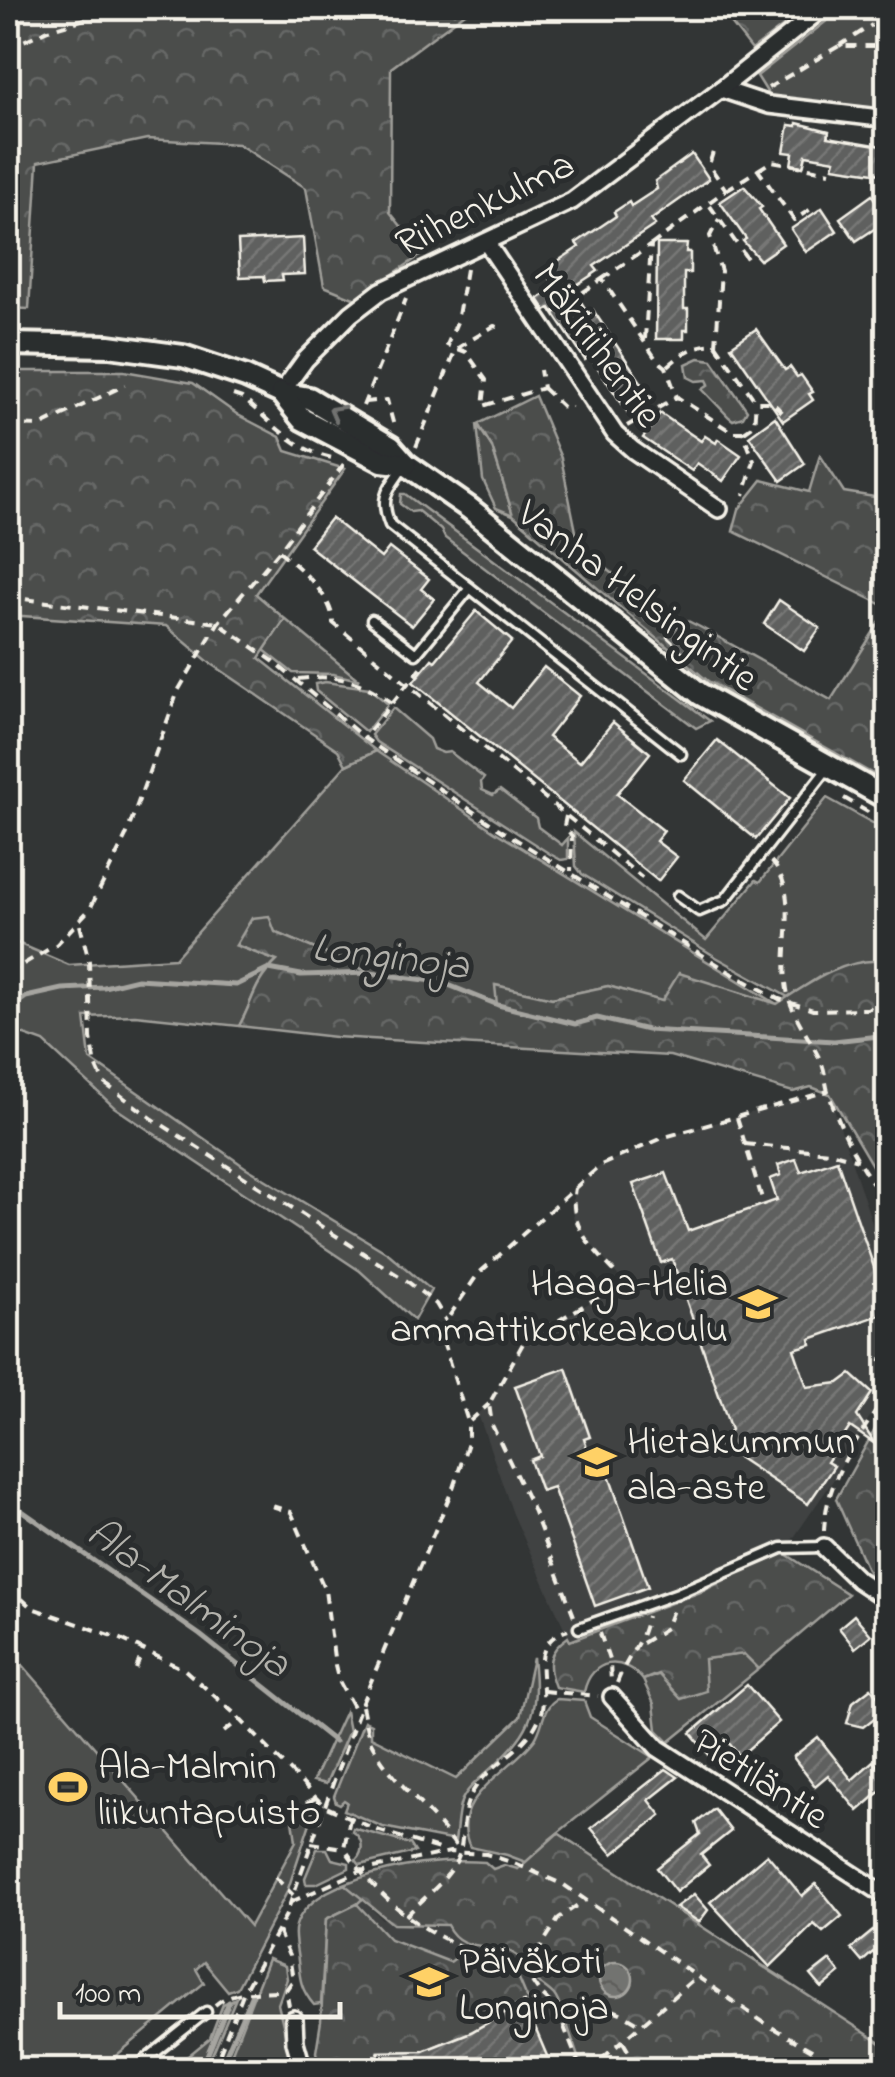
<svg xmlns="http://www.w3.org/2000/svg" width="895" height="2077" viewBox="0 0 895 2077" font-family="'Indie Flower',sans-serif">
<defs>
<pattern id="forest-crowns" width="20" height="18" patternUnits="userSpaceOnUse" patternTransform="scale(2.5)"><rect width="20" height="18" fill="#4b4d4c"/><path d="M2 6a3 3 0 1 1 6 0M12 15a3 3 0 1 1 6 0" fill="none" stroke="#666766"/></pattern>
<pattern id="water-waves" width="16" height="10" patternUnits="userSpaceOnUse" patternTransform="scale(2.5)"><rect width="16" height="10" fill="#727370"/><path d="M0 5q4-4 8 0t8 0" fill="none" stroke="#5e5e5b"/></pattern>
<pattern id="building-hatch" width="6" height="6" patternUnits="userSpaceOnUse" patternTransform="scale(2.5)"><rect width="6" height="6" fill="#5f605f"/><path d="M-1 1l2-2M0 6l6-6M5 7l2-2" fill="none" stroke="#777776"/></pattern>
</defs>
<rect width="100%" height="100%" fill="#323535"/>
<filter id="ink" filterUnits="userSpaceOnUse"><feTurbulence type="fractalNoise" baseFrequency=".01" numOctaves="2"/><feDisplacementMap in="SourceGraphic" scale="20" xChannelSelector="R" yChannelSelector="G"/><feConvolveMatrix kernelMatrix="1 2 1 2 8 2 1 2 1" color-interpolation-filters="sRGB"/></filter>
<g filter="url(#ink)">
<!-- built -->
<g fill="#404242">
<polygon points="828,1091 887,1268 887,1387 832,1482 788,1546 703,1591 570,1641 513,1514 478,1414 489,1404 525,1340 624,1283 576,1226 571,1208 575,1188 601,1165 665,1137"/>
<polygon points="362,1900 382,1919 447,1925 455,1936 465,1943 475,1947 502,1948 521,1959 531,1976 554,1995 582,2069 320,2069 316,2052 321,2021 326,1919"/>
</g>
<!-- green -->
<g fill="#4b4d4c" stroke="#a09f9a" stroke-width="2.5">
<polygon points="843,8 887,8 887,112 772,100 757,76"/>
<polygon points="477,424 492,447 513,515 496,508 483,480"/>
<polygon points="401,494 405,494 710,721 696,728 445,538 441,530 418,511 411,512 400,504"/>
<polygon points="285,619 359,680 333,674 293,673 264,650"/>
<polygon points="325,682 369,688 388,704 366,732 316,691 315,684"/>
<polygon points="393,708 429,739 433,749 443,753 450,752 484,778 481,782 482,790 493,795 500,790 536,818 538,827 562,845 568,838 568,859 561,860 550,854 376,742 371,735"/>
<path d="M376 751 494 831 777 1004 679 974 663 1002 608 986 552 998 496 985 498 1005 441 982 371 973 275 932 237 946 277 961C252 984 254 1000 239 1026L135 1015 85 1017 90 1059 245 1167 389 1254 431 1290 414 1320 360 1271 114 1107 44 1042 8 1029V939L69 965 175 958 346 765Z"/>
<polygon points="827,798 887,831 887,962 884,960 824,974 788,997 716,957 582,874 576,866 574,832 706,940 756,880 760,882"/>
<polygon points="8,1648 250,1926 296,1841 293,1820 314,1811 287,1892 237,1988 228,1991 204,1962 196,1969 204,1983 100,2069 8,2069"/>
<polygon points="744,1654 759,1669 669,1742 657,1730 654,1704 643,1680 704,1659"/>
<path d="M533 1658C540 1717 529 1733 486 1773 477 1781 466 1790 461 1802 457 1814 457 1828 455 1841L383 1827 344 1810 347 1802 344 1800 340 1804 336 1802 334 1796 364 1721 371 1724V1737L456 1779 520 1717Z"/>
<path d="M557 1699 584 1701 590 1717 653 1757 550 1839 671 1908 786 1980 536 1866 507 1855 470 1847C447 1798 512 1771 535 1739 544 1725 542 1707 557 1699Z"/>
<polygon points="345,1711 349,1731 326,1784 313,1781"/>
<path d="M353 1828 410 1844 415 1852 360 1865 356 1860C365 1850 363 1838 352 1831Z"/>
<polygon points="317,1849 327,1849 332,1859 349,1863 349,1868 316,1884 306,1884 305,1878"/>
<path d="M355 1882 371 1891 357 1904 326 1919 321 2004 314 2005C301 1990 300 1980 298 1961 297 1951 294 1940 295 1930 299 1905 333 1885 355 1882Z"/>
<polygon points="268,1959 285,1966 287,1979 278,2004 290,2054 272,2069 225,2070"/>
<polygon points="236,1998 206,2069 172,2069 210,2038 223,2004"/>
</g>
<!-- forest -->
<g fill="url(#forest-crowns)" stroke="#a09f9a" stroke-width="2.5">
<polygon points="8,8 472,8 391,68 390,212 423,254 356,299 324,286 306,188 238,144 147,139 38,162 29,309 8,308"/>
<polygon points="719,8 807,8 752,50"/>
<polygon points="699,358 712,360 747,410 743,417 733,420 729,417 702,389 709,384 707,380 696,381 688,377 686,364"/>
<polygon points="8,371 124,371 193,383 238,415 280,437 286,451 345,469 256,594 285,619 259,658 376,751 346,765 338,750 209,662 166,626 8,615"/>
<polygon points="535,396 561,458 579,546 644,599 700,627 831,700 887,610 887,782 708,681 609,598 513,515 492,447 478,424"/>
<polygon points="820,455 844,492 887,499 887,607 733,531 739,509 762,480 809,492"/>
<path d="M269 916 275 932 371 973 441 982 497 1005 495 985 552 998 608 986 662 1001 679 973 777 1004C807 984 850 954 888 962L887 1191 830 1094 811 1087 793 1092 670 1056 335 1037 239 1026C254 1000 252 985 277 961L236 945 252 918Z"/>
<polygon points="887,1408 887,1561 870,1576 836,1499"/>
<path d="M781 1551 848 1594 759 1669 744 1654 704 1659 706 1691 681 1699 658 1674 643 1680C623 1655 591 1658 584 1692L555 1687C546 1664 548 1651 568 1637L570 1641 703 1591Z"/>
<path d="M558 1833 887 2047V2069H582C576 2053 563 2006 554 1995 547 1987 536 1983 530 1974 525 1967 523 1960 516 1955 493 1939 462 1956 447 1925L393 1924 344 1884C388 1867 437 1859 485 1862L493 1869 504 1865 518 1869Z"/>
<polygon points="357,1904 390,1939 450,1962 461,1954 515,1969 530,2005 526,2007 523,2002 471,2032 423,2051 379,2052 386,2069 320,2069 316,2052 321,2021 326,1919"/>
</g>
<!-- water -->
<circle fill="url(#water-waves)" stroke="#a6a5a0" stroke-width="2.5" cx="616" cy="1979" r="17"/>
<g fill="none" stroke-linecap="round" stroke-linejoin="round">
<!-- stream -->
<g stroke="#a6a5a0" stroke-width="5">
<polyline points="8,1010 26,997 62,989 104,987 137,979 236,985 269,969 301,975 371,973 441,982 498,1005 575,1024 597,1018 647,1030 834,1041 888,1035"/>
<polyline points="8,1501 200,1635 335,1742"/>
<polyline points="201,2070 229,2002"/>
<polyline points="219,2070 252,1994"/>
</g>
</g>
<!-- building -->
<g fill="url(#building-hatch)" stroke="#f4f1e8" stroke-width="2.5">
<polygon points="797,123 829,131 828,137 888,147 888,175 833,167 835,160 806,155 803,167 791,165 793,153 784,152 789,125 797,126"/>
<polygon points="692,154 709,179 651,220 655,225 594,266 598,271 572,288 588,313 593,310 651,397 628,413 590,356 585,360 550,308 546,311 538,299 556,287 547,274 554,268 552,265 579,247 576,243 616,216 614,212 629,202 631,206 657,189 655,181"/>
<polygon points="744,186 762,207 759,209 783,244 760,260 743,241 746,239 720,202"/>
<polygon points="872,195 888,220 856,241 840,218"/>
<polygon points="822,208 837,231 806,252 791,229"/>
<polygon points="303,238 305,274 282,275 283,280 265,281 264,276 240,277 238,241"/>
<polygon points="657,244 687,244 686,252 690,252 690,273 684,273 684,309 688,309 688,330 684,330 684,339 656,339"/>
<polygon points="756,329 785,370 790,367 797,377 801,375 813,392 809,394 813,400 783,421 731,346"/>
<polygon points="660,413 701,441 705,436 716,443 718,439 741,455 723,481 697,463 692,471 643,438"/>
<polygon points="775,417 805,464 781,481 749,436"/>
<polygon points="331,518 381,558 389,548 429,579 421,589 434,599 412,626 309,546"/>
<polygon points="779,600 820,628 804,651 764,624"/>
<polygon points="476,611 512,641 479,682 511,708 544,667 580,696 548,737 580,762 613,722 650,753 617,794 664,831 656,841 677,857 658,881 413,682 432,659 435,661"/>
<polygon points="678,624 696,640 684,653 667,637"/>
<polygon points="717,740 790,798 756,839 684,780"/>
<polygon points="796,1159 801,1172 837,1160 888,1308 888,1312 810,1339 811,1344 794,1349 807,1387 839,1383 851,1374 872,1393 857,1416 875,1444 850,1427 827,1462 834,1466 808,1504 721,1446 731,1430 672,1259 661,1263 633,1184 666,1173 688,1231 777,1200 770,1179 781,1175 778,1165"/>
<polygon points="566,1368 590,1437 584,1439 594,1468 605,1464 648,1587 595,1606 553,1487 541,1491 530,1460 540,1456 515,1386"/>
<polygon points="854,1615 871,1635 855,1648 839,1628"/>
<polygon points="747,1685 779,1722 740,1756 727,1741 710,1756 691,1733"/>
<polygon points="871,1688 887,1708 863,1727 847,1723 853,1702"/>
<polygon points="818,1737 852,1780 873,1761 888,1778 888,1785 858,1811 828,1775 815,1786 793,1757"/>
<polygon points="666,1769 678,1777 649,1800 661,1815 613,1854 591,1828"/>
<polygon points="714,1809 731,1831 701,1855 709,1865 676,1892 657,1868 700,1834 696,1823"/>
<polygon points="767,1854 802,1896 816,1884 842,1916 823,1932 814,1924 770,1967 710,1902"/>
<polygon points="694,1894 708,1910 699,1922 676,1907"/>
<polygon points="879,1926 888,1936 888,1951 878,1958 873,1952 862,1962 851,1949"/>
<polygon points="830,1960 840,1973 822,1988 811,1975"/>
<polygon points="524,2002 553,2070 386,2070 378,2052 423,2051 471,2032"/>
</g>
<g fill="none" stroke-linecap="round" stroke-linejoin="round">
<!-- service casing -->
<g stroke="#f4f1e8" stroke-width="15">
<g id="service">
<path d="M403 468C387 491 379 497 390 525L681 754"/>
<polyline points="372,620 416,654 470,588"/>
<polyline points="678,896 699,911 725,900 828,768"/>
<polyline points="579,1628 678,1593 782,1548 824,1547"/>
<polyline points="133,2070 206,2012"/>
</g>
</g>
<!-- minor casing -->
<g stroke="#f4f1e8" stroke-width="22">
<g id="minor">
<polyline points="721,89 769,105 888,119"/>
<polyline points="486,242 615,434 633,450 719,509"/>
<polyline points="281,393 305,360 351,314 381,291 572,201 721,89 823,8"/>
<polyline points="824,1547 858,1580 888,1600"/>
<polyline points="612,1697 658,1748 888,1897"/>
<polyline points="294,2019 295,2042 303,2070"/>
</g>
</g>
<!-- secondary casing -->
<g stroke="#f4f1e8" stroke-width="28">
<g id="secondary">
<polyline points="8,344 109,346 183,356 246,377 281,393 309,398 391,447 406,464 469,508 700,694 888,799"/>
<polyline points="281,393 302,419 382,461 406,464"/>
</g>
</g>
<!-- path -->
<g stroke="#f4f1e8" stroke-width="4" stroke-dasharray="10 8" stroke-linecap="butt">
<polyline points="839,46 872,25"/>
<polyline points="8,48 48,30 92,17 169,8"/>
<polyline points="768,88 839,46 888,46"/>
<polyline points="758,170 772,161 830,172"/>
<polyline points="726,190 758,170 794,220 811,209"/>
<polyline points="710,206 748,260"/>
<polyline points="651,245 726,190 709,165 713,152"/>
<polyline points="466,269 457,322 447,345 466,352 486,380 483,406 543,388 540,370"/>
<polyline points="602,279 651,245 645,339"/>
<polyline points="553,313 602,279 656,359 666,367 677,397"/>
<polyline points="716,345 756,402 772,402 788,418"/>
<path d="M668 366C683 353 696 343 716 345L721 271 710 236 719 219"/>
<polyline points="543,388 563,407 572,408"/>
<path d="M233 395 242 398C271 421 296 452 333 458"/>
<polyline points="365,402 387,400 395,430"/>
<polyline points="363,406 406,299"/>
<polyline points="8,425 40,426 125,385"/>
<polyline points="627,426 677,397 732,432 743,432 754,461 744,495"/>
<polyline points="744,432 754,425 756,402"/>
<polyline points="416,447 456,349 494,326 501,328"/>
<path d="M279 551C299 567 333 596 333 623L642 878"/>
<polyline points="8,597 218,623 273,661 364,738 496,827 733,974 779,999 813,1010 867,1009 888,1000"/>
<path d="M298 679C337 674 362 680 392 703L364 738"/>
<polyline points="392,703 424,664"/>
<polyline points="844,798 888,824"/>
<polyline points="566,816 564,826 572,836 571,871"/>
<path d="M771 861C804 897 775 957 790 1002 798 1024 813 1043 822 1064 826 1074 825 1084 829 1094 841 1131 861 1172 888 1202"/>
<polyline points="80,925 89,961 91,1038 96,1065 104,1083 153,1119 407,1281 436,1304 446,1321"/>
<polyline points="8,973 56,945 90,909 126,836 178,691 218,623 279,551 346,461"/>
<polyline points="737,1118 764,1205"/>
<polyline points="745,1144 830,1152 858,1160"/>
<polyline points="882,1229 888,1248"/>
<polyline points="873,1233 888,1226"/>
<polyline points="879,1360 888,1361"/>
<polyline points="470,1421 489,1404"/>
<polyline points="272,1506 291,1512 325,1590 335,1665 339,1681 358,1716"/>
<path d="M824 1531C826 1476 859 1438 888 1393"/>
<polyline points="8,1586 32,1608 119,1638 185,1670 234,1713 324,1806 377,1830 445,1851"/>
<path d="M574 1616 534 1512 492 1425 489 1404 525 1340 624 1282C598 1252 567 1231 575 1188"/>
<polyline points="600,1633 610,1663 611,1682"/>
<polyline points="642,1643 666,1628 674,1607"/>
<polyline points="136,1669 143,1650"/>
<path d="M617 1683C628 1654 641 1646 647 1616"/>
<polyline points="544,1691 598,1696"/>
<path d="M362 1706C365 1718 366 1733 372 1744 394 1786 436 1812 460 1853"/>
<polyline points="224,1732 240,1719"/>
<polyline points="290,1811 316,1798"/>
<path d="M350 1818 344 1848C378 1897 413 1927 469 1950 486 1957 505 1961 522 1967L533 1959 559 1918 585 1900"/>
<polyline points="311,1843 344,1848"/>
<polyline points="275,1877 293,1895"/>
<polyline points="291,1902 360,1871 450,1852 486,1854 514,1863 564,1885 766,2024 815,2052 832,2070"/>
<path d="M406 1916C423 1898 455 1875 460 1851 465 1830 461 1810 473 1791 491 1762 527 1750 540 1716 552 1684 523 1645 568 1630"/>
<polyline points="278,1931 289,1956 293,1980 286,1990 289,2006"/>
<polyline points="522,1967 539,1992 557,2009 581,2070"/>
<path d="M215 2005C236 1987 260 1994 286 1990"/>
<path d="M559 2012C591 2000 612 2006 640 2024"/>
<polyline points="623,2042 633,2059 656,2070"/>
<polyline points="213,2070 244,1991 286,1915 361,1705 453,1488 468,1443 468,1422 443,1342 446,1321 478,1274 601,1165 665,1137 828,1091"/>
<polyline points="589,2070 696,1977"/>
</g>
<!-- service -->
<use href="#service" stroke="#2a2d2e" stroke-width="8"/>
<!-- minor -->
<use href="#minor" stroke="#2a2d2e" stroke-width="15"/>
<!-- secondary -->
<use href="#secondary" stroke="#2a2d2e" stroke-width="20"/>
</g>
<!-- one-way arrows -->
<defs><path id="oneway-chevron" d="M-2-3.5L2.5 0L-2 3.5" fill="none" stroke-width="1.6" stroke-linecap="round" stroke-linejoin="round" transform="scale(2.5)"/></defs>
<use stroke="#71726f" href="#oneway-chevron" transform="translate(336 412) rotate(-151)"/>
</g>
<!-- icons -->
<defs>
<g id="university-bare" transform="scale(3)"><path d="M0-5L7-2L0 1L-7-2ZM-4 1L0 2.5L4 1V4Q0 6-4 4Z" fill="#ffd166" stroke="#2a2d2e" stroke-width="2.5" paint-order="stroke"/></g>
<g id="school-bare" transform="scale(3)"><path d="M0-5L7-2L0 1L-7-2ZM-4 1L0 2.5L4 1V4Q0 6-4 4Z" fill="#ffd166" stroke="#2a2d2e" stroke-width="2.5" paint-order="stroke"/></g>
<g id="stadium-bare" transform="scale(3)"><path d="M0-5a6.5 5 0 1 0 0 10a6.5 5 0 1 0 0-10ZM-3.5-1.8h7v3.6h-7Z" fill="#ffd166" stroke="#2a2d2e" stroke-width="2.5" paint-order="stroke"/></g>
</defs>
<g fill-rule="evenodd">
<use href="#university-bare" x="758" y="1304"/>
<use href="#school-bare" x="597" y="1462"/>
<use href="#stadium-bare" x="68" y="1787"/>
<use href="#school-bare" x="429" y="1982"/>
</g>
<g text-anchor="middle" stroke-width="10" stroke-linejoin="round" paint-order="stroke">
<!-- street labels -->
<g font-size="40" fill="#f4f1e8" stroke="#2a2d2e">
<text transform="translate(484 202) rotate(-26)" y="14">Riihenkulma</text>
<text transform="translate(599 344) rotate(54)" y="14">Mäkiriihentie</text>
<text transform="translate(639 594) rotate(37)" y="14">Vanha Helsingintie</text>
<text transform="translate(762 1777) rotate(33)" y="14">Pietiläntie</text>
</g>
<!-- poi labels -->
<g font-size="40" fill="#f4f1e8" stroke="#2a2d2e" text-anchor="start">
<text x="728" y="1295" text-anchor="end">Haaga-Helia<tspan x="728" dy="46">ammattikorkeakoulu</tspan></text>
<text x="627" y="1453">Hietakummun<tspan x="627" dy="46">ala-aste</tspan></text>
<text x="98" y="1778">Ala-Malmin<tspan x="98" dy="46">liikuntapuisto</tspan></text>
<text x="459" y="1973">Päiväkoti<tspan x="459" dy="46">Longinoja</tspan></text>
</g>
<!-- water labels -->
<g font-size="42" font-style="italic" fill="#b3b2ac" stroke="#2a2d2e">
<text transform="translate(391 954) rotate(7)" y="15">Longinoja</text>
<text transform="translate(190 1596) rotate(36)" y="15">Ala-Malminoja</text>
</g>
</g>
<!-- margin -->
<rect width="895" height="2077" fill="none" stroke="#2a2d2e" stroke-width="40"/>
<rect x="20" y="20" width="855" height="2037" fill="none" stroke="#f4f1e8" stroke-width="4" filter="url(#ink)"/>
<!-- scale -->
<path d="M60 2002v15h280v-15" fill="none" stroke="#f4f1e8" stroke-width="5"/>
<text x="75" y="2002" font-size="30" fill="#f4f1e8" stroke="#2a2d2e" stroke-width="8" paint-order="stroke">100 m</text>
</svg>
